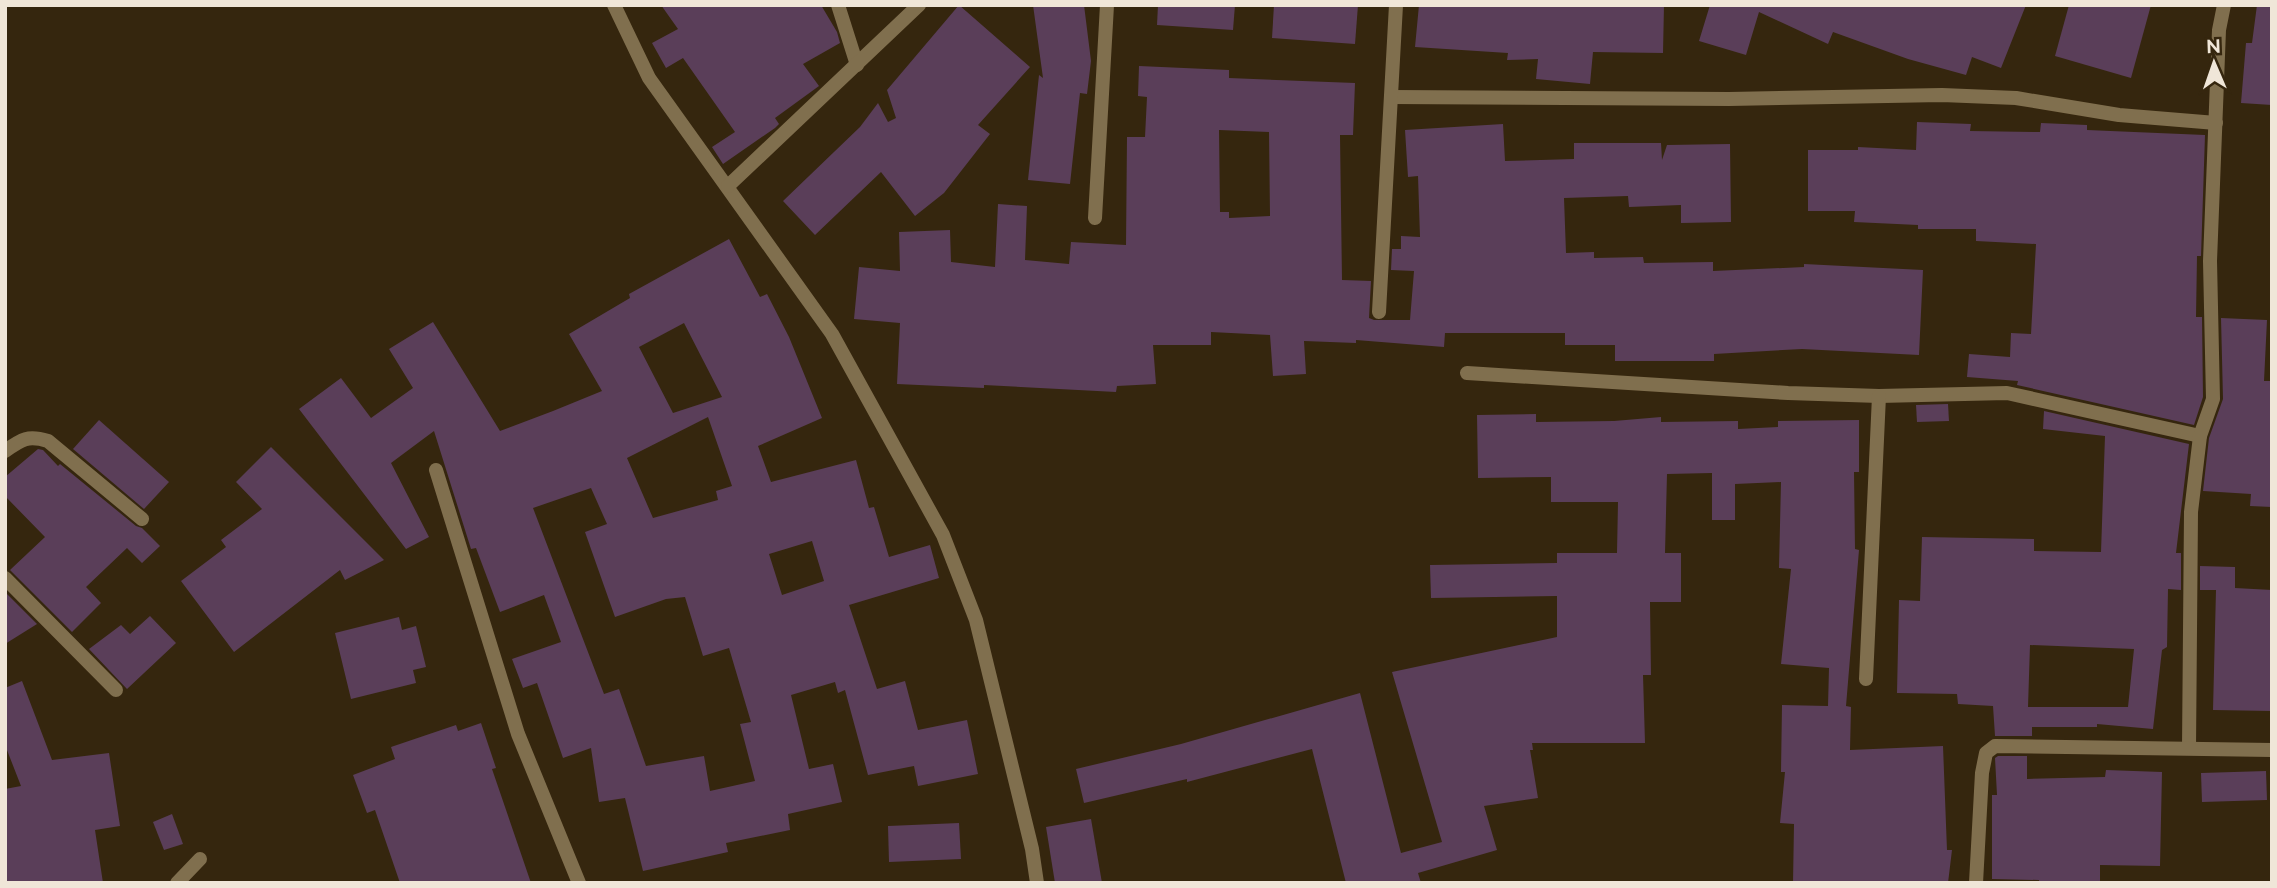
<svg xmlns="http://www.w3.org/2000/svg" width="2277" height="888" viewBox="0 0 2277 888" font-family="Raleway,sans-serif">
<rect width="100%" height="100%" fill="#35260e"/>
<!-- building -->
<g fill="#5a3e59" fill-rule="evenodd">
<polygon points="661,5 821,5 837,32 840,43 803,64 819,86 775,118 779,124 775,128 723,164 712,147 735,132 683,58 666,68 652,43 678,29"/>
<polygon points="959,5 1030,67 978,125 990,134 944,193 915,216 881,172 815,235 783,201 860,127 878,103 888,122 896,118 887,90"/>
<polygon points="1033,5 1084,5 1091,61 1087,94 1080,93 1070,184 1028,180 1039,75 1043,78"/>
<polygon points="1158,5 1235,5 1233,30 1157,25"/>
<polygon points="1274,5 1358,5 1355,44 1272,38"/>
<polygon points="1419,5 1664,5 1663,53 1593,52 1590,84 1536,79 1538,59 1507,60 1508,53 1415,47"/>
<polygon points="1710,5 2026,5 2001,68 1972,57 1966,75 1908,59 1833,32 1828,44 1759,12 1746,55 1699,41"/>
<polygon points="2069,5 2151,5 2131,78 2055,56"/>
<polygon points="2257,5 2272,5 2272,105 2241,103 2246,43 2252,43"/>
<path d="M1139 66 1229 70V78L1355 83 1353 135H1340L1342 280 1371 281 1369 318 1374 320H1410L1414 271 1391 270 1392 249H1401V236L1420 237 1418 176 1408 177 1405 130 1503 124 1505 161 1574 159V143H1661L1662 160 1667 145 1730 144 1731 222 1681 223V205L1629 207 1628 196 1564 198 1566 253 1594 252V258L1643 257 1644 263 1713 262V271L1804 267V264L1923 270 1919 355 1802 349 1714 354V361H1615V345H1565V333H1445L1444 347 1356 340V343L1304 341 1306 374 1273 376 1270 335 1211 332V345H1153L1156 384 1117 386 1116 392 984 385V388L897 384 900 323 854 319 859 267 900 271 899 232 950 230 951 262 995 267 998 204 1027 206 1025 260 1069 264 1071 242 1126 245 1127 137H1145L1147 97 1138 96ZM1219 130 1269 132 1270 216 1229 218V212H1220Z"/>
<polygon points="1917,122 1971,124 1970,131 2040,132 2041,123 2087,125 2087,130 2205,135 2201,256 2197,256 2196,317 2202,317 2203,397 2194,425 2017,385 2018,381 1967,377 1969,354 2010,357 2011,333 2031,334 2036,244 1976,241 1976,229 1918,229 1918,225 1854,222 1855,211 1808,211 1808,150 1858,150 1858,147 1916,150"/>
<path d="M729 239 760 297 767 294 789 337 822 418 758 446 771 482 856 460 869 508 874 507 889 557 930 545 939 578 849 605 877 689 905 681 918 730 967 720 978 774 918 786 914 766 868 775 845 690 838 693 835 682 791 695 809 769 833 764 842 802 788 814 790 830 726 843 728 852 643 871 625 798 599 802 591 748 563 758 537 683 523 688 512 659 561 642 544 595 500 612 476 548 471 549 434 431 391 463 429 537 406 549 299 409 341 378 371 418 413 388 389 349 433 322 500 431 553 411 602 391 569 334 630 298 629 294ZM684 323 722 397 673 413 639 347ZM708 417 732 486 716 491 718 500 653 518 627 458ZM591 488 607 524 585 532 615 617 666 599 685 597 703 656 729 648 751 722 740 724 755 781 710 791 704 756 646 766 619 689 604 694 533 508ZM812 541 824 581 782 595 769 554Z"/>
<polygon points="2221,318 2267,320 2264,381 2270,381 2272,507 2250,506 2251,494 2203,491 2209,438 2223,399"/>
<polygon points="1948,404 1949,421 1917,422 1916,405"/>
<path d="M2044 411 2189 444 2176 553H2181V590L2168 589 2167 647 2162 650 2153 729 2097 724V727H2032V736H1995L1993 706 1958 704 1957 694 1897 693 1899 600 1920 601 1922 537 2034 539V551L2101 552 2105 436 2043 429ZM2030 645 2134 649 2128 707H2028Z"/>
<polygon points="1536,414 1536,422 1614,421 1661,417 1661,422 1738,421 1738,429 1778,427 1778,421 1859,420 1859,472 1854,472 1855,549 1859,550 1846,706 1851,707 1850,750 1943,746 1947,850 1952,850 1948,883 1793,883 1794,824 1780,823 1785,772 1781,772 1782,705 1828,706 1829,668 1781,664 1791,569 1779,568 1781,482 1735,484 1735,520 1712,520 1712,473 1667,474 1665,553 1681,553 1681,602 1650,602 1651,675 1643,675 1645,743 1532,743 1533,750 1530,750 1538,798 1484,806 1497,850 1418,873 1421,883 1346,883 1312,749 1187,782 1187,779 1084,803 1076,769 1181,744 1360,693 1401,853 1442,842 1392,672 1557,637 1557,596 1431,598 1430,565 1557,563 1557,553 1617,553 1618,502 1551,502 1551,477 1478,478 1477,415"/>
<polygon points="99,420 169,482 144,509 73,449"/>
<polygon points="271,447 384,560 345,580 340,570 234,652 181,581 226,547 221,540 262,509 236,482"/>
<polygon points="38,449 43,450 58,466 60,464 136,526 142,528 160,546 142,563 127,548 86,587 101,603 72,632 10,570 45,537 5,496 5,477"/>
<polygon points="2200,566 2235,567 2235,588 2272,590 2272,711 2213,710 2216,590 2200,590"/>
<polygon points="5,592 37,624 5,644"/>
<polygon points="150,616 176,643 127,689 89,649 121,625 130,634"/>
<polygon points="399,617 402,630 416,626 426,667 413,670 416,683 351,699 335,633"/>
<polygon points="22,681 52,760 109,753 120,826 95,830 103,883 5,883 5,789 21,786 5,745 5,688"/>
<polygon points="481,723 496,768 492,769 531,883 400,883 375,810 367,813 353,775 395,759 391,747 456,725 458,731"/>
<polygon points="1998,756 2027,756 2027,779 2105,777 2106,770 2162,772 2160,866 2100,865 2100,883 2039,883 2039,880 1992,879 1992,795 1997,795 1995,758"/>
<polygon points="2266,771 2267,800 2202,802 2201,773"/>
<polygon points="172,814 183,844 164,850 153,822"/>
<polygon points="1091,819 1102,883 1055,883 1046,827"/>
<polygon points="959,823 961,859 889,862 888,826"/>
</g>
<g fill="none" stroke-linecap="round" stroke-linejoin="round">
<!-- street -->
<g stroke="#806f4e" stroke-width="14">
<polyline points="614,5 649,78 832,334 943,535 976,620 1032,849 1037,883"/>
<polyline points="838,5 857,65"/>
<polyline points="1391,97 1729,99 1942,95 2016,98 2119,115 2216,123"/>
<polyline points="728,186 919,5"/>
<polyline points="1095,218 1107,5"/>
<polyline points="1379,312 1396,5"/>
<polyline points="1467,373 1788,393 1879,396 2007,393 2200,436"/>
<path d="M5 451C22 439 28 435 48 441L142 519"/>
<polyline points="436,470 518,734 579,883"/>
<polyline points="5,578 116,690"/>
<polyline points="1866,679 1879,396"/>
<polyline points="2189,748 2191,512 2200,436 2213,399 2210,261 2219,30 2224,5"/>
<polyline points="177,883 200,859"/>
<polyline points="1976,883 1982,773 1986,753 1995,746 2272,750"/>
</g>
</g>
<!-- border -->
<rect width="2277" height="888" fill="none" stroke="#f0e6d8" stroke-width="14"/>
<!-- north arrow -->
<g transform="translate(2214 63) rotate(358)" stroke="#35260e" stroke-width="5" paint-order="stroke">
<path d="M0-5L12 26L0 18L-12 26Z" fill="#f0e6d8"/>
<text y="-10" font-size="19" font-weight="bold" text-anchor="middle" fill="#f0e6d8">N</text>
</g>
</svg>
